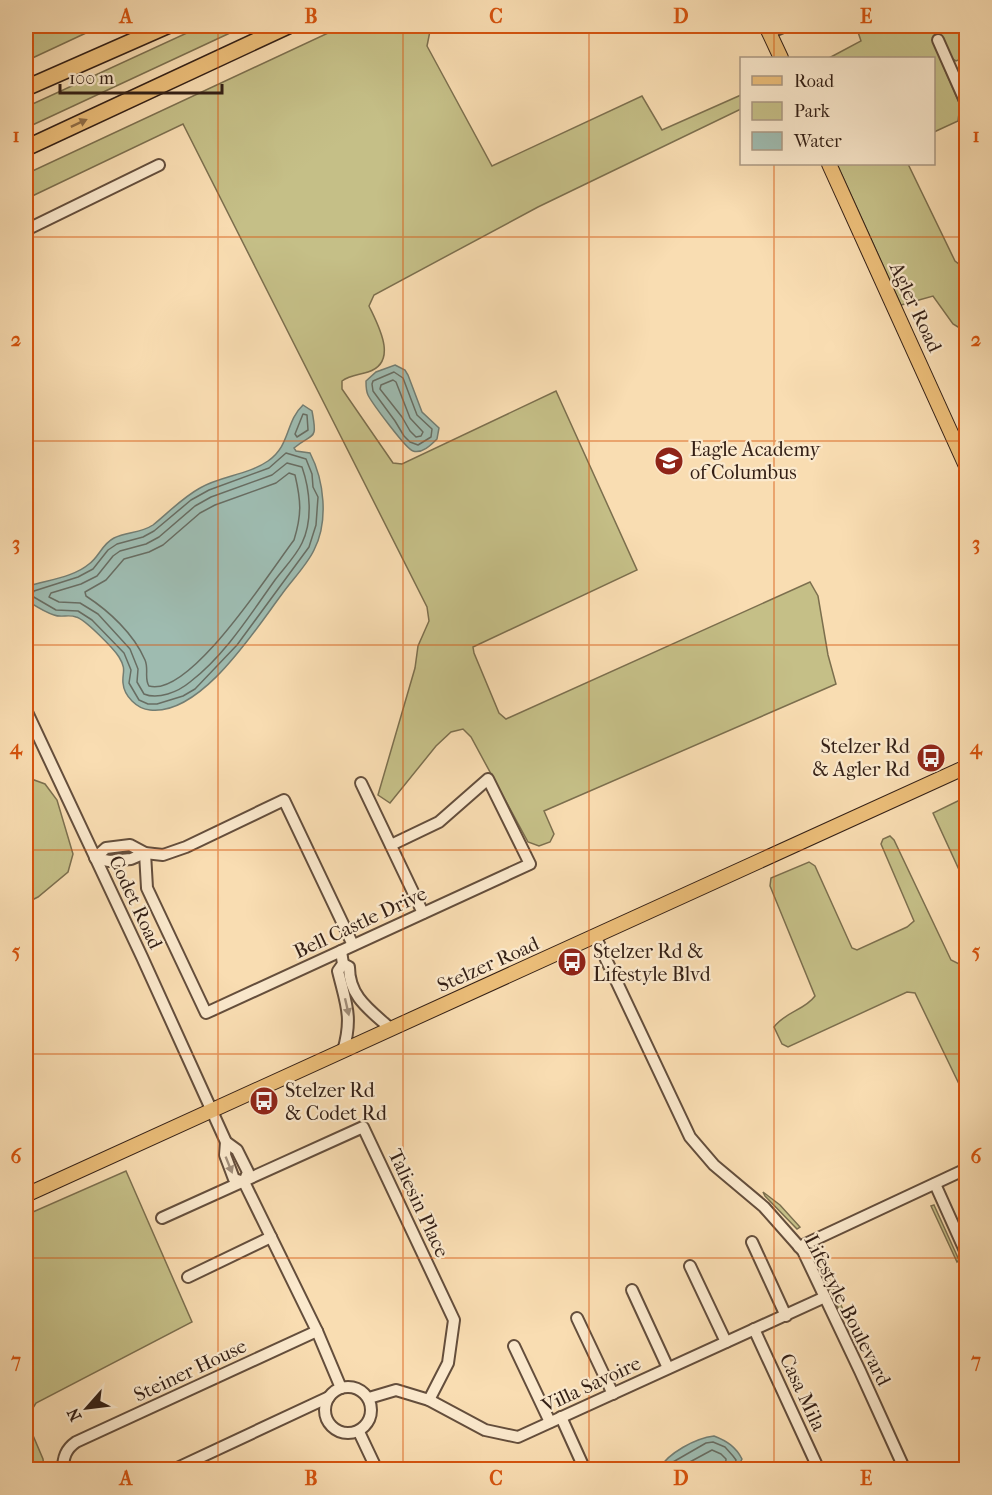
<svg xmlns="http://www.w3.org/2000/svg" width="992" height="1495" viewBox="0 0 992 1495" font-family="'IM FELL French Canon',serif">
<rect width="100%" height="100%" fill="#f9ddb2"/>
<filter id="stains"><feTurbulence type="fractalNoise" baseFrequency=".00333" numOctaves="4"/><feColorMatrix values="0 0 0 0 .2 0 0 0 0 .09 0 0 0 0 .02 0 0 0 .5 -.17"/></filter>
<radialGradient id="worn" r=".72"><stop offset=".6" stop-color="#630" stop-opacity="0"/><stop offset="1" stop-color="#630" stop-opacity=".3"/></radialGradient>
<!-- green -->
<g fill="#c5bf87" stroke="#7c6f4e" stroke-width="1.5">
<polygon points="26,26 101,26 26,61"/>
<polygon points="202,26 245,26 26,128 26,107"/>
<path d="M343 26H433L430 31 427 46 492 166 642 96 662 130 741 95V109L538 207 374 295 369 306C378 325 399 362 368 372 359 375 350 375 342 381V389L393 463 402 464 556 391 637 570 473 647 474 653 499 713 506 719 810 582 818 596 828 655 836 684 544 811 554 834 550 842 539 846 528 842 471 737 463 729 451 732 436 746 390 803 378 795 415 668 418 646 429 621 427 607 183 124 26 199V174Z"/>
<polygon points="856,26 966,26 966,57 956,61 951,58 941,61 960,105 958,121 934,132 934,58 829,58 861,41"/>
<polygon points="837,164 908,164 955,261 959,264 966,260 966,328 963,330 953,324 933,296 901,305"/>
<polygon points="26,777 45,784 57,800 73,854 68,872 38,897 26,903"/>
<polygon points="966,797 966,885 933,813"/>
<path d="M890 836 894 840 951 960 959 964 966 961V1089L960 1086 915 993 907 992 788 1047 782 1044 774 1027C785 1012 805 1010 815 996L770 886 771 878 809 862 815 866 852 948 857 950 907 927 914 921 881 844 883 839Z"/>
<polygon points="126,1171 192,1322 36,1403 26,1419 43,1459 44,1469 26,1469 26,1215"/>
<polygon points="763,1192 780,1205 800,1227 797,1229 765,1196"/>
<polygon points="934,1205 959,1260 957,1262 931,1206"/>
<polygon points="819,1247 822,1249 820,1259 845,1314 841,1314 817,1262 816,1253"/>
</g>
<!-- water -->
<g fill="#9ebbb0" stroke="#737d72" stroke-width="1.5">
<path d="M395 365 405 370 408 375 422 412 439 428 437 439C431 445 422 454 413 451 406 449 372 403 368 395 366 391 366 385 366 381L376 372Z"/>
<path d="M303 405 312 411C318 442 313 432 294 448L296 451 310 453C324 480 329 521 314 550 307 565 292 580 282 594 255 630 201 716 150 710 137 709 124 696 123 683 122 672 127 670 119 657 114 649 85 619 76 617 69 614 61 618 54 615 44 612 34 605 26 600L29 586C48 580 74 577 89 564 99 557 102 544 114 538 127 532 141 533 153 525 169 512 182 498 200 488 220 476 248 475 268 461 291 445 285 422 303 405Z"/>
<path d="M714 1436C727 1441 736 1447 742 1459L737 1469H659C668 1453 696 1438 714 1436Z"/>
</g>
<g fill="none" stroke-linecap="round" stroke-linejoin="round">
<!-- shore -->
<g stroke="#686d62" stroke-width="1.5">
<polygon points="394,372 403,378 417,415 432,429 431,437 418,445 410,442 404,436 395,421 373,391 372,384 373,381"/>
<polygon points="393,380 396,382 410,418 423,432 421,436 416,437 410,431 402,417 380,389 381,385"/>
<polygon points="303,414 307,415 308,430 297,437 295,434"/>
<polygon points="286,453 306,459 312,474 313,487 318,497 316,525 309,547 237,645 195,689 183,696 157,704 148,704 139,700 129,683 131,670 124,653 92,620 78,611 56,610 32,596 34,591 78,577 93,569 108,550 117,544 143,537 154,531 191,500 209,490 269,468"/>
<path d="M287 463 302 467C310 490 313 520 302 543 296 556 284 568 275 580 250 615 225 655 190 682 178 692 158 700 144 694L137 682 138 669 130 649 98 614 80 603 59 602 49 597 51 593 81 584 97 576 113 556 120 551 146 544 159 537 195 506 211 497 272 475Z"/>
<path d="M289 473 295 475C301 501 302 514 294 540 271 570 190 698 149 686 144 679 149 669 145 660 134 634 109 611 86 596L85 592 106 580 124 559 149 552 163 545 200 513 215 505 276 483Z"/>
<polyline points="665,1470 673,1462 706,1443 713,1442 725,1447 733,1456 736,1460 733,1470"/>
<polyline points="675,1470 712,1450 721,1454 726,1459 725,1470"/>
</g>
<!-- minor casing -->
<g stroke="#644e3c" stroke-width="14">
<g id="minor">
<polyline points="769,33 785,26"/>
<polyline points="938,40 966,103"/>
<polyline points="26,230 159,165"/>
<polyline points="26,710 142,957 226,1142 237,1150 248,1172 244,1182 317,1331 341,1388"/>
<polyline points="361,783 423,913"/>
<polyline points="145,853 147,888 206,1013 530,864 488,779 439,822 391,845"/>
<polyline points="145,853 130,845 106,848 95,858 109,861 131,859 145,853 163,855 186,847 284,800 353,945"/>
<polyline points="595,936 690,1137 714,1165 764,1207 803,1251 860,1371 905,1470"/>
<path d="M341 951 343 964 338 971C346 1004 353 1017 343 1051"/>
<path d="M343 964 349 967C349 997 370 1010 391 1029"/>
<polyline points="226,1142 225,1155 234,1179 244,1182"/>
<polyline points="935,1184 966,1253"/>
<polyline points="162,1218 363,1127 454,1320 448,1363 429,1400"/>
<polyline points="752,1242 786,1316"/>
<polyline points="799,1247 966,1169"/>
<polyline points="690,1266 726,1342"/>
<polyline points="188,1277 271,1237"/>
<polyline points="632,1290 668,1368"/>
<polyline points="577,1318 613,1394"/>
<polyline points="754,1329 819,1470"/>
<polyline points="514,1346 550,1422"/>
<circle cx="348" cy="1410" r="23"/>
<polyline points="369,1398 396,1390 429,1400 485,1430 518,1437 825,1297"/>
<polyline points="561,1417 585,1470"/>
<polyline points="359,1432 377,1470"/>
<path d="M63 1470C63 1457 66 1449 76 1442L317 1331"/>
<polyline points="173,1470 329,1397"/>
</g>
</g>
<!-- major casing -->
<g stroke="#331f15" stroke-width="16">
<g id="major">
<polyline points="766,26 781,58"/>
<polyline points="829,164 966,466"/>
<polyline points="26,1195 966,767"/>
</g>
</g>
<!-- highway casing -->
<g stroke="#331f15" stroke-width="18">
<g id="highway">
<polyline points="26,88 167,26"/>
<polyline points="26,148 288,26"/>
</g>
</g>
<!-- minor -->
<use href="#minor" stroke="#fbe9cd" stroke-width="10"/>
<!-- major -->
<use href="#major" stroke="#ecbe79" stroke-width="14"/>
<!-- highway -->
<use href="#highway" stroke="#ecbe79" stroke-width="15"/>
</g>
<!-- one-way arrows -->
<defs><path id="oneway-solid" d="M-6-.8H1V-3.2L6.5 0L1 3.2V.8H-6Z" transform="scale(1.5)"/></defs>
<use fill="#906e47" href="#oneway-solid" transform="translate(79 123) rotate(-25)"/>
<g fill="#a18e7a">
<use href="#oneway-solid" transform="translate(347 1007) rotate(77)"/>
<use href="#oneway-solid" transform="translate(229 1165) rotate(68)"/>
</g>
<!-- grid -->
<path fill="none" stroke="#d6530d" stroke-width="1.5" stroke-opacity="0.55" d="M218 26V1470M403 26V1470M589 26V1470M774 26V58M774 164V1470M26 237H966M26 441H966M26 645H966M26 850H966M26 1054H966M26 1258H966"/>
<!-- icons -->
<defs>
<g id="school-disc" transform="scale(1.5)"><circle r="9.5" fill="#8f2418" stroke="#fbe9cd"/><path d="M0-5L7-2L0 1L-7-2ZM-4 1L0 2.5L4 1V4Q0 6-4 4Z" fill="#fff"/></g>
<g id="bus-disc" transform="scale(1.5)"><circle r="9.5" fill="#8f2418" stroke="#fbe9cd"/><path d="M-5-6H5V4H4V6H2V4H-2V6H-4V4H-5ZM-3.5-4V0h7V-4ZM-3.5 1.2v1.5H-2V1.2ZM2 1.2v1.5H3.5V1.2Z" fill="#fff"/></g>
</defs>
<g fill-rule="evenodd">
<use href="#school-disc" x="669" y="461"/>
<use href="#bus-disc" x="931" y="758"/>
<use href="#bus-disc" x="572" y="962"/>
<use href="#bus-disc" x="264" y="1101"/>
</g>
<g text-anchor="middle" stroke-width="4.5" stroke-linejoin="round" paint-order="stroke">
<!-- street labels -->
<g font-size="20" fill="#331f15" stroke="#fbe9cd">
<text transform="translate(916 307) rotate(65)" y="7">Agler Road</text>
<text transform="translate(136 902) rotate(65)" y="7">Codet Road</text>
<text transform="translate(360 922) rotate(-25)" y="7">Bell Castle Drive</text>
<text transform="translate(488 964) rotate(-24)" y="7">Stelzer Road</text>
<text transform="translate(419 1203) rotate(65)" y="7">Taliesin Place</text>
<text transform="translate(848 1310) rotate(63)" y="7">Lifestyle Boulevard</text>
<text transform="translate(190 1370) rotate(-25)" y="7">Steiner House</text>
<text transform="translate(591 1384) rotate(-25)" y="7">Villa Savoire</text>
<text transform="translate(803 1392) rotate(65)" y="7">Casa Mila</text>
</g>
<!-- poi labels -->
<g font-size="20" fill="#331f15" stroke="#fbe9cd" text-anchor="start">
<text x="690" y="456">Eagle Academy<tspan x="690" dy="23">of Columbus</tspan></text>
<text x="910" y="753" text-anchor="end">Stelzer Rd<tspan x="910" dy="23">&amp; Agler Rd</tspan></text>
<text x="593" y="958">Stelzer Rd &amp;<tspan x="593" dy="23">Lifestyle Blvd</tspan></text>
<text x="285" y="1097">Stelzer Rd<tspan x="285" dy="23">&amp; Codet Rd</tspan></text>
</g>
</g>
<!-- margin -->
<rect width="992" height="1495" fill="none" stroke="#f9ddb2" stroke-width="66"/>
<!-- legend -->
<rect x="740" y="57" width="195" height="108" fill="#fbe9cd" stroke="#ab9883" stroke-width="1.5"/>
<rect x="752" y="76" width="30" height="9" fill="#ecbe79" stroke="#ab9883" stroke-width="1.5"/>
<text x="794" y="87" font-size="18" fill="#331f15">Road</text>
<rect x="752" y="102" width="30" height="18" fill="#c5bf87" stroke="#ab9883" stroke-width="1.5"/>
<text x="794" y="117" font-size="18" fill="#331f15">Park</text>
<rect x="752" y="132" width="30" height="18" fill="#9ebbb0" stroke="#ab9883" stroke-width="1.5"/>
<text x="794" y="147" font-size="18" fill="#331f15">Water</text>
<!-- north arrow -->
<g transform="translate(87 1408) rotate(242)" stroke="#fbe9cd" stroke-width="4.5" paint-order="stroke">
<path d="M0-4.5L10 22L0 15L-10 22Z" fill="#331f15"/>
<text y="-9" font-size="16" font-weight="bold" text-anchor="middle" fill="#331f15">N</text>
</g>
<!-- scale -->
<path d="M60 84v9h162v-9" fill="none" stroke="#331f15" stroke-width="3"/>
<text x="69" y="84" font-size="18" fill="#331f15" stroke="#fbe9cd" stroke-width="4.5" paint-order="stroke">100 m</text>
<rect x="33" y="33" width="926" height="1429" fill="none" stroke="#d6530d" stroke-width="2"/>
<g font-size="20" text-anchor="middle" font-weight="bold" fill="#d6530d">
<text x="126" y="23">A</text>
<text x="311" y="23">B</text>
<text x="496" y="23">C</text>
<text x="681" y="23">D</text>
<text x="866" y="23">E</text>
<text x="16" y="142">1</text>
<text x="976" y="142">1</text>
<text x="16" y="346">2</text>
<text x="976" y="346">2</text>
<text x="16" y="550">3</text>
<text x="976" y="550">3</text>
<text x="16" y="754">4</text>
<text x="976" y="754">4</text>
<text x="16" y="958">5</text>
<text x="976" y="958">5</text>
<text x="16" y="1163">6</text>
<text x="976" y="1163">6</text>
<text x="16" y="1367">7</text>
<text x="976" y="1367">7</text>
<text x="126" y="1485">A</text>
<text x="311" y="1485">B</text>
<text x="496" y="1485">C</text>
<text x="681" y="1485">D</text>
<text x="866" y="1485">E</text>
</g>
<rect width="100%" height="100%" filter="url(#stains)"/>
<rect width="100%" height="100%" fill="url(#worn)"/>
</svg>
